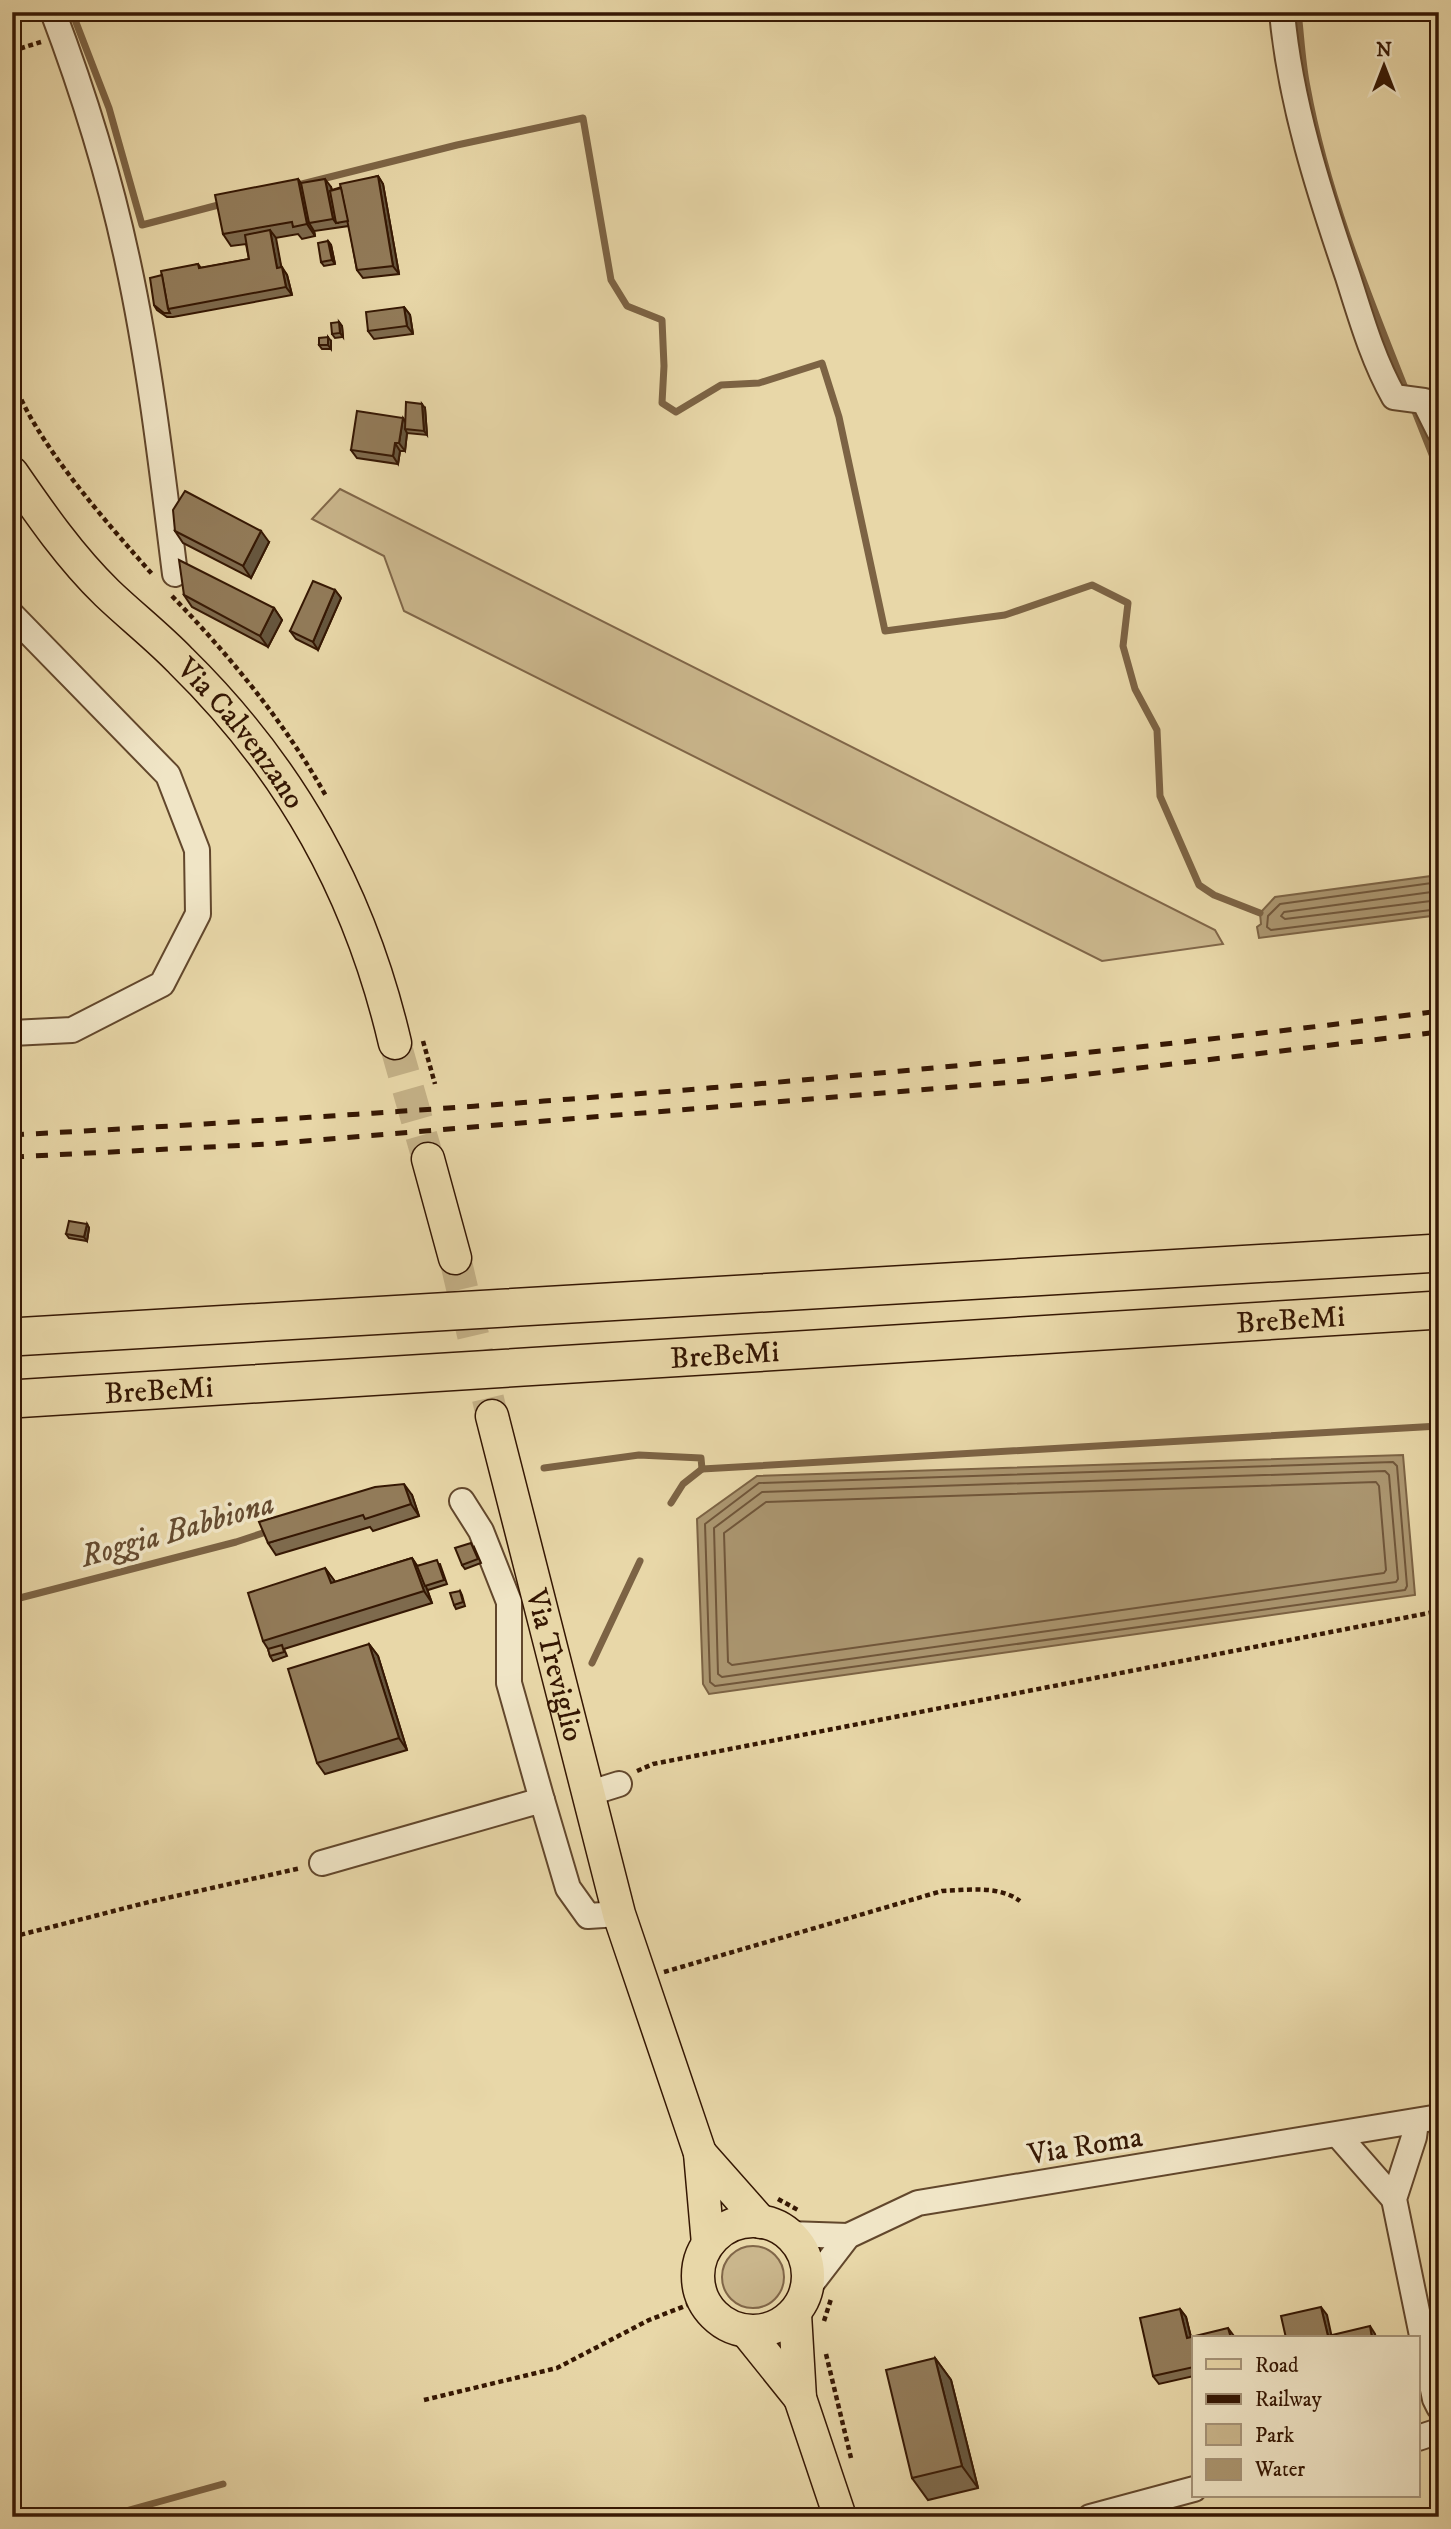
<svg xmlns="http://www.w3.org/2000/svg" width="1451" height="2529" viewBox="0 0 1451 2529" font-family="'IM FELL DW Pica',serif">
<rect width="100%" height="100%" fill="#e8d7a8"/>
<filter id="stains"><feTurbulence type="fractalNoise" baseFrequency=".00286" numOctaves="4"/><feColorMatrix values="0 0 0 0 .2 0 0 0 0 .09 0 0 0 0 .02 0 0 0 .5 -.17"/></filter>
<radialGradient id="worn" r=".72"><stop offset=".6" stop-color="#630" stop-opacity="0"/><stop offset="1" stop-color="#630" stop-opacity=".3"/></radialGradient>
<!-- green -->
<g fill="#cab68c" stroke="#806648" stroke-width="2">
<polygon points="340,489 1215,930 1223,944 1102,961 404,611 384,556 312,519"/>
<polygon points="1432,1437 1439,1437 1439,1600 1434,1601"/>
<circle cx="753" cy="2277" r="31"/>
</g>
<!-- water -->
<g fill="#ab9670" stroke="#7c6344" stroke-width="2">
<polygon points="1439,875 1439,915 1259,938 1257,927 1261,924 1260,913 1275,897"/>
<polygon points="1403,1455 1415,1595 709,1694 703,1684 697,1519 757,1476"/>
</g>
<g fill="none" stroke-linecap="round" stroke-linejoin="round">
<!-- shore -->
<g stroke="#70563a" stroke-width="2">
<polyline points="1439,882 1280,904 1268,916 1267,927 1271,930 1439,909"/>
<polyline points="1439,891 1284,912 1281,916 1285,919 1439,900"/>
<polygon points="1393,1462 1397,1466 1407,1586 1405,1590 715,1686 710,1682 705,1524 759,1483"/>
<polygon points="1385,1471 1389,1475 1398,1579 1396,1582 722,1677 718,1674 714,1528 762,1492"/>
<polygon points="1376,1482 1379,1486 1386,1570 1384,1573 732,1665 728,1662 724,1533 766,1502"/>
</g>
<!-- stream -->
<g stroke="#7c6344" stroke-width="7">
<polyline points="72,12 109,108 142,225 226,203"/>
<path d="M1298 12C1301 37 1302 62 1307 87 1326 192 1368 295 1407 393"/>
<polyline points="302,184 457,145 583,118 611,280 627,306 662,320 664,366 662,403 676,412 721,385 759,383 822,363 839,417 885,631 1005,615 1092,585 1128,603 1123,646 1135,689 1157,730 1160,796 1199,885 1214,895 1260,913"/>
<polyline points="1412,404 1439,472"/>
<polyline points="544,1468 639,1455 701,1458 702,1469"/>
<polyline points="671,1503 683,1484 702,1469 1439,1426"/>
<polyline points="12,1600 236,1542 272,1530"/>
<polyline points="592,1663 640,1561"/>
<polyline points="104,2517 223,2484"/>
</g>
<!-- major-tunnel -->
<g stroke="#c4b187" stroke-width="32" stroke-dasharray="32 16" stroke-linecap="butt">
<polyline points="395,1043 428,1159"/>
<polyline points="455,1258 492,1416"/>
</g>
<!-- minor casing -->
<g stroke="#62472c" stroke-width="28">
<g id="minor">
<path d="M53 12C84 94 110 178 128 263 150 365 162 470 175 574"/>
<path d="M1282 12C1290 102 1319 192 1348 277 1361 318 1373 360 1394 397L1424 401 1439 431"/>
<polyline points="12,615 168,775 197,850 198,914 162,984 72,1030 12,1033"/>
<polyline points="462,1501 481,1531 509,1602 509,1683 542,1800"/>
<polyline points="587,1794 619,1784"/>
<polyline points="322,1863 542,1800 568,1888 588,1916 619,1914"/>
<polyline points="1416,2122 1414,2137 1394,2199 1435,2399 1439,2407"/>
<polyline points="1338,2135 1394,2199"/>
<polyline points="789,2234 848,2236"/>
<polyline points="808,2288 848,2236 918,2203 1439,2117"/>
<polyline points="1418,2438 1439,2431"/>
<polyline points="1090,2517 1194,2489"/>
</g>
</g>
<!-- major casing -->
<g stroke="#351703" stroke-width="35">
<g id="major">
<path id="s1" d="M12 473C41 515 70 557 107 593 131 616 158 637 181 661 291 769 360 893 395 1043"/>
<polyline points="428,1159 455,1258"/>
<path id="s2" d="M492 1416 619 1914 700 2153 708 2244"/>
<polyline points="700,2153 761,2222"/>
<circle cx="753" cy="2276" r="55"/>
<polyline points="795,2314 800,2398 840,2517"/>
<polyline points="747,2332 800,2398"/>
</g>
</g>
<!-- highway casing -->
<g stroke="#351703" stroke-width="40">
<g id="highway">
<polyline points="12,1337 1439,1253"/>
<path id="s3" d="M12 1399 1439 1310"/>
</g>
</g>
<!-- path -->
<g stroke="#351703" stroke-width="4.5" stroke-dasharray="5 3.5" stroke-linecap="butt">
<polyline points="12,51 41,42"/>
<path d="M12 376C31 438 108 524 152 574"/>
<path d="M172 596C230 656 285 723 326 796"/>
<polyline points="423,1041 435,1084"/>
<polyline points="637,1771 653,1764 1439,1611"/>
<polyline points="12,1937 149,1902 301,1868"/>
<path d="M664 1972 942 1891C969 1890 998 1885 1020 1901"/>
<polyline points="778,2199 798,2210"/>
<polyline points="824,2321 831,2299"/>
<polyline points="826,2354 851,2458"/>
<polyline points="424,2400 557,2368 649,2320 703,2299"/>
</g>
<!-- minor -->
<use href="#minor" stroke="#f0e5c6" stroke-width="24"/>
<!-- major -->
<use href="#major" stroke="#e8d7a8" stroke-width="32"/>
<!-- highway -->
<use href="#highway" stroke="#e8d7a8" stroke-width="37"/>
<!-- rail -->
<g stroke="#351703" stroke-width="5" stroke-dasharray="12 12" stroke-linecap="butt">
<path d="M12 1135C489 1109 966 1073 1439 1011"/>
<polyline points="12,1157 269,1144 1039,1080 1439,1032"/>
</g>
</g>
<!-- wall -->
<g fill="#7e6a4d" stroke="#351703" stroke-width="2">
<polygon points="378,176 383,184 399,274 363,278 357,270 349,226 314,231 315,236 302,239 298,234 275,238 281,267 287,275 292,295 173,317 167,317 157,310 154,305 162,275 198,264 201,268 249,259 246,244 231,246 223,234 298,179 301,183 331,187 332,190"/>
<polygon points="328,241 331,245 335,264 324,266 321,262"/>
<polygon points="404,307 410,315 413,334 374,339 368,331"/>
<polygon points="339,322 342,326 343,337 335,338 332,334"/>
<polygon points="331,341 331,349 322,349 319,345"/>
<polygon points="425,408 427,435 407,433 405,451 400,451 398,464 357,458 351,450 403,418 405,421"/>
<polygon points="175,531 269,542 251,578 183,543"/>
<polygon points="335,590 341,598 318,650 296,639 290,631"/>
<polygon points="184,595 274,608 282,620 268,647 192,607"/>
<polygon points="87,1224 89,1228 87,1241 69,1238 66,1234"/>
<polygon points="412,1495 419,1516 373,1531 370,1527 276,1555 268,1543"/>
<polygon points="474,1547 481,1563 465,1569 462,1565"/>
<polygon points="412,1558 417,1566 440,1564 447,1584 428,1590 427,1589 432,1603 284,1649 287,1656 273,1661 270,1656 268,1649 263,1641 325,1568 335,1582"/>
<polygon points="460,1591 462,1595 465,1606 456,1609 454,1605"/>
<polygon points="369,1644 378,1656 407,1750 325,1774 317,1763"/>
<polygon points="1180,2309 1186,2317 1191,2337 1234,2336 1194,2338 1194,2376 1159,2384 1153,2376"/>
<polygon points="935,2358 951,2380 978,2488 928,2500 912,2478"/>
</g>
<!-- shaded-wall -->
<g fill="#66563e" stroke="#351703" stroke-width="2">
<polygon points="378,176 383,184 399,274 393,266"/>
<polygon points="298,179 306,191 309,223 314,231 315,236 307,224"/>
<polygon points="325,179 331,187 338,223 336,223 333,219"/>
<polygon points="270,230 276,238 283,276 277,268"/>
<polygon points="328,241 331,245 335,264 332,260"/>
<polygon points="282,267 287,275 292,295 286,287"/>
<polygon points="404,307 410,315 413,334 407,326"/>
<polygon points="339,322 342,326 343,337 340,333"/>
<polygon points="328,337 331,341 331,349 328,345"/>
<polygon points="422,404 425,408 427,435 424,431"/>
<polygon points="403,418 408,426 405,429 407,433 405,451 399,443"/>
<polygon points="395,443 400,451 398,464 393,456"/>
<polygon points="261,531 269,542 251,578 243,566"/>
<polygon points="335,590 341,598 318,650 313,642"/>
<polygon points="274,608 282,620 268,647 260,636"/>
<polygon points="87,1224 89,1228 87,1241 84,1237"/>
<polygon points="404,1484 412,1495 419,1516 411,1504"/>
<polygon points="412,1558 420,1570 432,1603 424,1591"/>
<polygon points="325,1568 334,1580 340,1595 331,1583"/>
<polygon points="369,1644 378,1656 407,1750 399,1738"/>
<polygon points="1321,2307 1327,2315 1332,2338 1328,2336"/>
<polygon points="1180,2309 1186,2317 1193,2346 1187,2338"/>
<polygon points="1370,2326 1375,2334 1376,2338 1372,2338"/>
<polygon points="1228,2328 1234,2336 1234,2338 1231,2338"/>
<polygon points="935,2358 951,2380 978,2488 962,2466"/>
</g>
<!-- building -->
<g fill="#927b59" stroke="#351703" stroke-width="2">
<polygon points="378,176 393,266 357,270 340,184"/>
<polygon points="298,179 307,224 293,227 292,222 223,234 215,195"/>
<polygon points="325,179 333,219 309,223 301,183"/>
<polygon points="341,188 348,221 336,223 330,191"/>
<polygon points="270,230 277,268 282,267 286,287 168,309 161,271 198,264 199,268 249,259 245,235"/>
<polygon points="328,241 332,260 321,262 318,243"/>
<polygon points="162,275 168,309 170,313 164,313 154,305 150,278"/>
<polygon points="404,307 407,326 368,331 366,312"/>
<polygon points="339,322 340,333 332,334 331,323"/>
<polygon points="328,337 328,345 319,345 319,338"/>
<polygon points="406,402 422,404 424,431 405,429"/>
<polygon points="357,411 403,418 399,443 395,443 393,456 351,450"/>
<polygon points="185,491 261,531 243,566 175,531 173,510"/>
<polygon points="179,560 274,608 260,636 184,595"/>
<polygon points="313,581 335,590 313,642 290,631"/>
<polygon points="69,1221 87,1224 84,1237 66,1234"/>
<polygon points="404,1484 411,1504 365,1519 363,1515 268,1543 259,1522 375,1487"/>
<polygon points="471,1543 478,1559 462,1565 455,1548"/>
<polygon points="412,1558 424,1591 263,1641 248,1593 325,1568 331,1583"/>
<polygon points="437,1560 444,1580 425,1586 417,1566"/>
<polygon points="460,1591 463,1602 454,1605 450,1593"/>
<polygon points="369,1644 399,1738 317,1763 288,1669"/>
<polygon points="282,1645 284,1652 270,1656 268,1649"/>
<polygon points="1321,2307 1328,2336 1370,2326 1372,2338 1286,2338 1281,2316"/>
<polygon points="1180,2309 1187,2338 1228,2328 1231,2338 1194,2338 1194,2367 1153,2376 1140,2318"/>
<polygon points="935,2358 962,2466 912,2478 886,2370"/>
</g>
<g text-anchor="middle" stroke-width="7" stroke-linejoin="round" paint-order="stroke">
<!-- street labels -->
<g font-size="30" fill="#351703" stroke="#f0e5c6">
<text dy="10" stroke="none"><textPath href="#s1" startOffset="348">Via Calvenzano</textPath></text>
<text dy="10" stroke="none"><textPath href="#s3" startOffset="1281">BreBeMi</textPath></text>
<text dy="10" stroke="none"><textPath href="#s3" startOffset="714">BreBeMi</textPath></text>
<text dy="10" stroke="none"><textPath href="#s3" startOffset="147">BreBeMi</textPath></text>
<text dy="10" stroke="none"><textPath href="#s2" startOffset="257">Via Treviglio</textPath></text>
<text transform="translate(1085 2145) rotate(-9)" y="10">Via Roma</text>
</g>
<!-- water labels -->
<g font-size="32" font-style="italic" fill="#644a2f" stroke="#f0e5c6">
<text transform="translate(177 1529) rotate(-16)" y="11">Roggia Babbiona</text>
</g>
</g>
<!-- margin -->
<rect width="1451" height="2529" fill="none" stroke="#e8d7a8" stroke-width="42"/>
<rect x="14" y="14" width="1423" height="2501" fill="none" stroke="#351703" stroke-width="3.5"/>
<rect x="21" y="21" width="1409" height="2487" fill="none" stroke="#351703" stroke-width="2"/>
<!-- legend -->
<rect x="1192" y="2336" width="228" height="161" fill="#f0e5c6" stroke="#a59378" stroke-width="2"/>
<rect x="1206" y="2359" width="35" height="10" fill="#e8d7a8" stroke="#a59378" stroke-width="2"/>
<text x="1255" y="2372" font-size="21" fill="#351703">Road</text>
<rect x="1206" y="2394" width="35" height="10" fill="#351703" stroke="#a59378" stroke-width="2"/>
<text x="1255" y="2406" font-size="21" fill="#351703">Railway</text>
<rect x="1206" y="2424" width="35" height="21" fill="#cab68c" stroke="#a59378" stroke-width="2"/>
<text x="1255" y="2442" font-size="21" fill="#351703">Park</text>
<rect x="1206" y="2459" width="35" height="21" fill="#ab9670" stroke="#a59378" stroke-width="2"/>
<text x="1255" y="2476" font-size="21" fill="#351703">Water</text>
<!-- north arrow -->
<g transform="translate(1384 66)" stroke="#f0e5c6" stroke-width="5" paint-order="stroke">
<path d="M0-5L12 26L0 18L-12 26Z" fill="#351703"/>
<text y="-10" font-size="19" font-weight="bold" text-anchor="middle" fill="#351703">N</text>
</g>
<rect width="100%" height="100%" filter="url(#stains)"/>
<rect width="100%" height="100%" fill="url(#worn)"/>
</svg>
